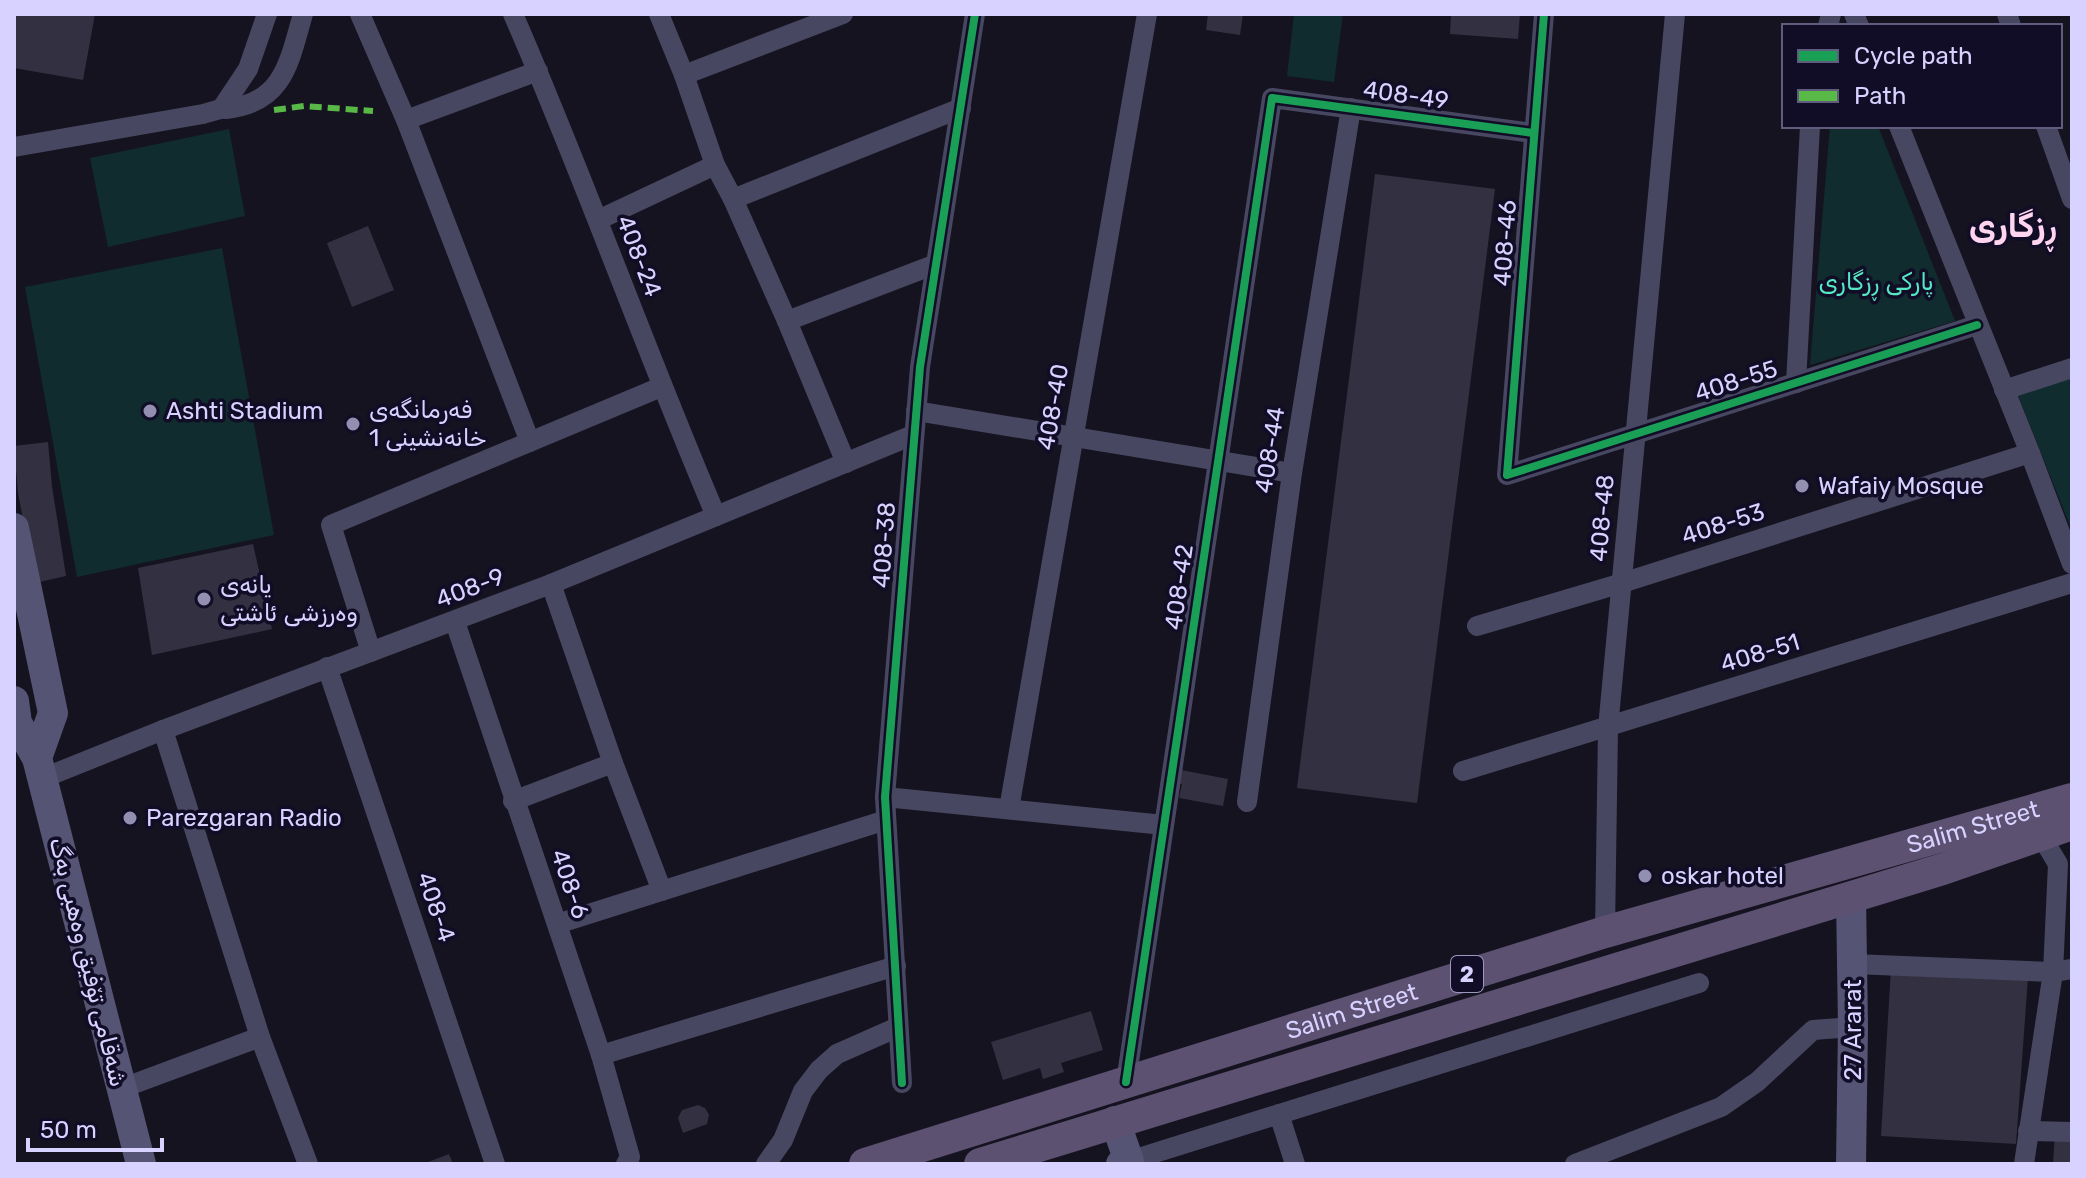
<svg xmlns="http://www.w3.org/2000/svg" width="2086" height="1178" viewBox="0 0 2086 1178" font-family="Rubik,Vazirmatn,sans-serif">
<rect width="100%" height="100%" fill="#151320"/>
<!-- green -->
<g fill="#102c2e">
<polygon points="1294,14 1343,14 1334,82 1287,76"/>
<polygon points="1830,126 1878,126 1955,321 1810,365"/>
<polygon points="229,129 245,216 108,247 90,158"/>
<polygon points="222,248 274,535 77,577 25,287"/>
<polygon points="2072,378 2072,531 2018,395"/>
</g>
<!-- building -->
<g fill="#333042">
<polygon points="14,14 95,14 83,80 14,68"/>
<polygon points="1208,14 1243,14 1240,35 1206,30"/>
<polygon points="1451,14 1520,14 1518,39 1450,34"/>
<polygon points="1375,174 1495,189 1417,803 1297,788"/>
<polygon points="368,226 394,290 352,307 327,243"/>
<polygon points="48,442 52,486 66,576 35,583 18,493 14,446"/>
<polygon points="253,544 272,629 152,655 138,568"/>
<polygon points="1176,769 1228,779 1223,806 1179,798 1182,784 1174,783"/>
<polygon points="1891,968 2028,977 2016,1144 1881,1136"/>
<polygon points="1091,1011 1103,1050 1061,1063 1064,1072 1043,1079 1040,1068 1003,1080 991,1042"/>
<polygon points="698,1105 705,1108 709,1115 707,1124 683,1133 678,1118 682,1110"/>
<polygon points="2055,1132 2072,1133 2072,1164 2053,1164"/>
<polygon points="449,1154 453,1164 423,1164"/>
</g>
<g fill="none" stroke-linecap="round" stroke-linejoin="round">
<!-- street -->
<g stroke="#484761" stroke-width="20">
<path d="M267 14 248 69 224 105 226 109C284 103 289 62 303 14"/>
<polyline points="360,14 406,120 530,442"/>
<path d="M513 14C585 179 645 350 716 516"/>
<polyline points="659,14 684,75 715,165 733,199 787,321 846,463"/>
<polyline points="1544,14 1507,475 1977,325"/>
<polyline points="1854,14 1859,26"/>
<polyline points="2007,14 2011,26"/>
<polyline points="1828,26 1831,14"/>
<polyline points="684,75 843,14"/>
<polyline points="406,120 538,71"/>
<polyline points="1899,126 2030,453 2072,564"/>
<polyline points="2046,126 2072,199"/>
<polyline points="14,147 203,114 224,108"/>
<polyline points="733,199 961,108"/>
<polyline points="598,220 715,165"/>
<polyline points="787,321 936,264"/>
<polyline points="1796,383 1810,126"/>
<polyline points="2004,390 2072,368"/>
<polyline points="916,411 1292,473"/>
<polyline points="551,584 613,763 662,891"/>
<polyline points="455,622 601,1055 630,1157 626,1164"/>
<polyline points="1477,626 1622,583 2030,453"/>
<polyline points="371,652 331,525 661,387"/>
<polyline points="327,667 495,1164"/>
<polyline points="163,730 260,1037 308,1164"/>
<polyline points="1463,771 2072,583"/>
<polyline points="41,779 163,730 551,584 913,435"/>
<polyline points="885,797 1164,825"/>
<polyline points="513,801 613,763"/>
<polyline points="1247,802 1292,473 1351,108"/>
<polyline points="1009,809 1147,14"/>
<polyline points="557,924 886,820"/>
<polyline points="1605,932 1608,728 1675,14"/>
<polyline points="1853,964 2053,972 2072,969"/>
<polyline points="601,1055 896,966"/>
<polyline points="1126,1082 1272,98 1533,133"/>
<polyline points="902,1083 885,797 920,367 975,14"/>
<polyline points="120,1089 260,1037"/>
<polyline points="1279,1114 1295,1164"/>
<polyline points="2028,1131 2072,1132"/>
<polyline points="1129,1161 1699,983"/>
<polyline points="766,1164 783,1140 803,1091 819,1070 837,1054 898,1027"/>
<polyline points="1575,1164 1721,1107 1757,1082 1813,1030 1853,1027"/>
<polyline points="2024,1164 2053,972 2058,864 2040,834"/>
</g>
<!-- secondary -->
<g stroke="#565474" stroke-width="30">
<polyline points="14,528 53,713 37,758"/>
<polyline points="14,701 17,723 37,758 141,1164"/>
<polyline points="1851,897 1853,1027 1851,1164"/>
<polyline points="1115,1121 1129,1161 1121,1164"/>
</g>
<!-- primary -->
<g stroke="#5d5172" stroke-width="32">
<path id="s1" d="M865 1164 1605 932 2072 799"/>
<polyline points="980,1164 1943,869 2072,824"/>
</g>
<!-- quiet -->
<polyline stroke="#58b947" stroke-width="6" stroke-dasharray="12 6" stroke-linecap="butt" points="274,110 304,106 373,111"/>
<!-- cycleway casing -->
<g stroke="#110d26" stroke-width="13">
<g id="cycleway">
<polyline points="1544,14 1507,475 1977,325"/>
<polyline points="1126,1082 1272,98 1533,133"/>
<polyline points="902,1083 885,797 920,367 975,14"/>
</g>
</g>
<!-- cycleway -->
<use href="#cycleway" stroke="#1a9f57" stroke-width="8"/>
</g>
<!-- markers -->
<g fill="#938fb1" stroke="#110d26" stroke-width="3">
<circle cx="150" cy="411" r="8"/>
<circle cx="353" cy="424" r="8"/>
<circle cx="1802" cy="486" r="8"/>
<circle cx="204" cy="599" r="8"/>
<circle cx="130" cy="818" r="8"/>
<circle cx="1645" cy="876" r="8"/>
</g>
<g text-anchor="middle" stroke-width="7" stroke-linejoin="round" paint-order="stroke">
<!-- shield labels -->
<rect fill="#110d26" stroke="#9c97be" stroke-width="2" x="1451" y="956" width="32" height="36" rx="6"/>
<g font-size="22" font-weight="bold" fill="#d7d2ff">
<text x="1467" y="982">2</text>
</g>
<!-- street labels -->
<g font-size="24" fill="#d7d2ff" stroke="#110d26">
<text transform="translate(1406 95) rotate(8)" y="8">408-49</text>
<text transform="translate(1505 243) rotate(-86)" y="8">408-46</text>
<text transform="translate(639 256) rotate(69)" y="8">408-24</text>
<text transform="translate(1736 381) rotate(-18)" y="8">408-55</text>
<text transform="translate(1053 407) rotate(-80)" y="8">408-40</text>
<text transform="translate(1270 450) rotate(-81)" y="8">408-44</text>
<text transform="translate(1602 518) rotate(-85)" y="8">408-48</text>
<text transform="translate(1723 524) rotate(-18)" y="8">408-53</text>
<text transform="translate(884 545) rotate(-86)" y="8">408-38</text>
<text transform="translate(1179 587) rotate(-82)" y="8">408-42</text>
<text transform="translate(470 588) rotate(-21)" y="8">408-9</text>
<text transform="translate(1760 653) rotate(-17)" y="8">408-51</text>
<text dy="8" stroke="none"><textPath href="#s1" startOffset="1158">Salim Street</textPath></text>
<text transform="translate(570 884) rotate(71)" y="8">408-6</text>
<text transform="translate(436 907) rotate(71)" y="8">408-4</text>
<text transform="translate(88 962) rotate(76)" y="8">شەقامی تۆفیق وەهبی بەگ</text>
<text dy="8" stroke="none"><textPath href="#s1" startOffset="510">Salim Street</textPath></text>
<text transform="translate(1853 1030) rotate(-90)" y="8">27 Ararat</text>
</g>
<!-- park labels -->
<g font-size="24" fill="#54e9c5" stroke="#110d26">
<text x="1876" y="290">پارکی ڕزگاری</text>
</g>
<!-- poi labels -->
<g font-size="24" fill="#d7d2ff" stroke="#110d26" text-anchor="start">
<text x="369" y="418">فەرمانگەی<tspan x="369" dy="28">خانەنشینی 1</tspan></text>
<text x="166" y="419">Ashti Stadium</text>
<text x="1818" y="494">Wafaiy Mosque</text>
<text x="220" y="593">یانەی<tspan x="220" dy="28">وەرزشی ئاشتی</tspan></text>
<text x="146" y="826">Parezgaran Radio</text>
<text x="1661" y="884">oskar hotel</text>
</g>
<!-- district labels -->
<g font-size="32" font-weight="bold" fill="#ffd4ef" stroke="#110d26">
<text x="2013" y="237">ڕزگاری</text>
</g>
</g>
<!-- border -->
<rect width="2086" height="1178" fill="none" stroke="#d7d2ff" stroke-width="32"/>
<!-- legend -->
<rect x="1782" y="24" width="280" height="104" fill="#110d26" stroke="#605c7d" stroke-width="2"/>
<rect x="1798" y="50" width="40" height="12" fill="#1a9f57" stroke="#605c7d" stroke-width="2"/>
<text x="1854" y="64" font-size="24" fill="#d7d2ff">Cycle path</text>
<rect x="1798" y="90" width="40" height="12" fill="#58b947" stroke="#605c7d" stroke-width="2"/>
<text x="1854" y="104" font-size="24" fill="#d7d2ff">Path</text>
<!-- scale -->
<path d="M28 1138v12h134v-12" fill="none" stroke="#d7d2ff" stroke-width="4"/>
<text x="40" y="1138" font-size="24" fill="#d7d2ff" stroke="#110d26" stroke-width="6" paint-order="stroke">50 m</text>
</svg>
